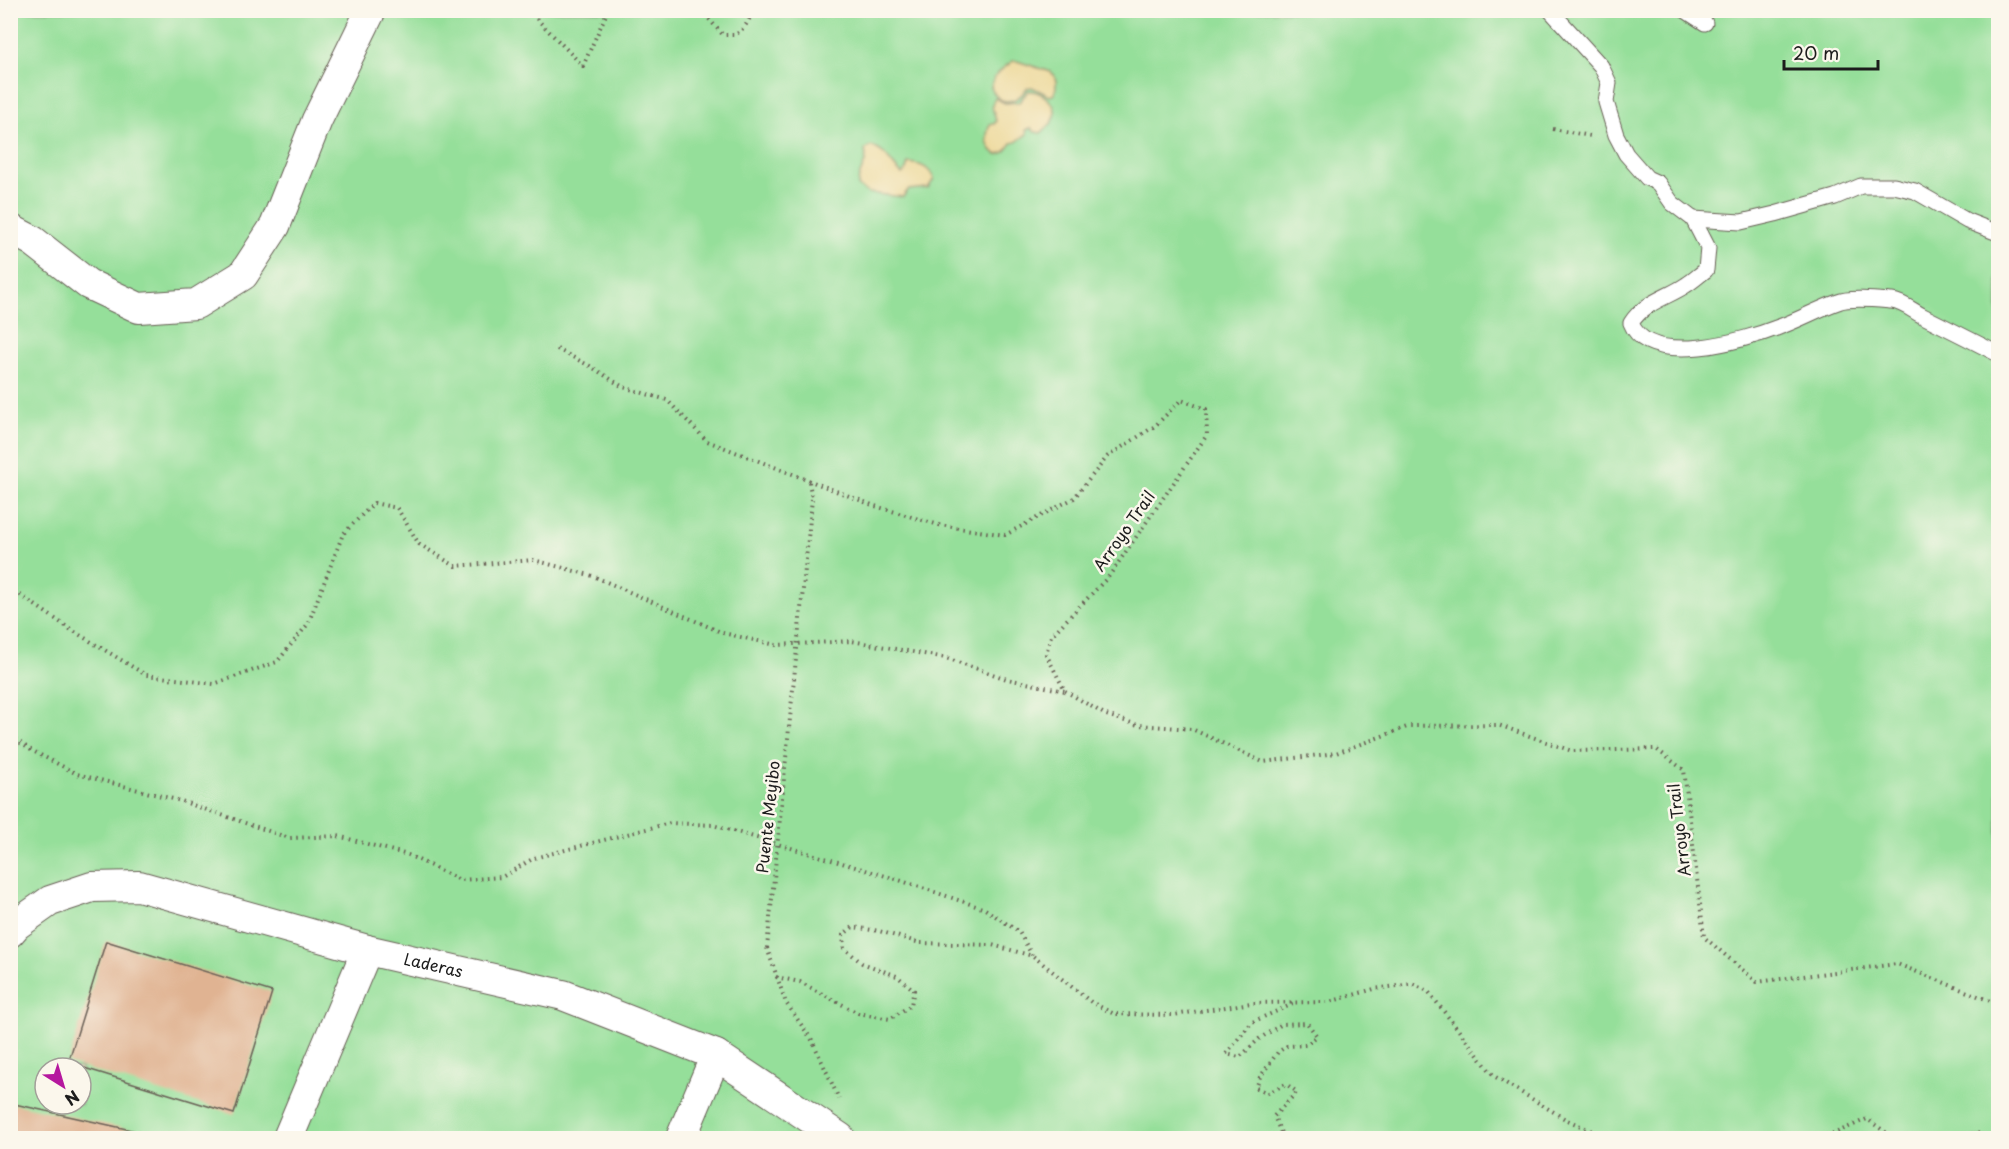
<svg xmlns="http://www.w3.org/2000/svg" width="2009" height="1149" viewBox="0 0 2009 1149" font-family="'Playpen Sans',sans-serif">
<rect width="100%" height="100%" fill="#fbf7ec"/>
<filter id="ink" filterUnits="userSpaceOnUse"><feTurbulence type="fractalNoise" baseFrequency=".0167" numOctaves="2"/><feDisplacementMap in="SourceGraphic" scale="12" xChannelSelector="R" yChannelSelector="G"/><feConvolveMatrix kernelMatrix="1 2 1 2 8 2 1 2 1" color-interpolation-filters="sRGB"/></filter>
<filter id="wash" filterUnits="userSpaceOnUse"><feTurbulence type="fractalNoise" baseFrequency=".008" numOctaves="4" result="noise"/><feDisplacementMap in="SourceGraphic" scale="24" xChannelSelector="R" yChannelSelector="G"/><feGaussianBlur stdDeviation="1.35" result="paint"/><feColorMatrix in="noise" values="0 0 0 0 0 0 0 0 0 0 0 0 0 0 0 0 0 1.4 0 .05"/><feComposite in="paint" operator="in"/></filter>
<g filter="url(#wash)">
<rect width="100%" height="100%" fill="#f5dcc0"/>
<!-- green -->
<path fill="#95df9a" stroke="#587e5b" stroke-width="1.5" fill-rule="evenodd" d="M10 11H1998V1138H11ZM45 1068H81V1104H45Z"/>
<!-- sand -->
<g fill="#eeda9e" stroke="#857b5d" stroke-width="1.5">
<path d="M1013 61H1017L1051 72C1058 79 1056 85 1055 94L1050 96 1032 87 1027 88C1017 103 999 108 991 87 994 73 1002 69 1013 61Z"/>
<path d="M1028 91C1041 90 1060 104 1054 119 1052 124 1045 129 1041 133L1035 132 1031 128 1026 130 1027 134 1016 142 1012 143C1007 150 1006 152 997 155 985 147 985 136 990 124H994L996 122C995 112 989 108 995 98L1005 103 1019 102Z"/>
<path d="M871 146C890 154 888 162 902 174L906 170 908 163C921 164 929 167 934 179L928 188 908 190 903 197 868 193 858 186C857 172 869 164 865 150Z"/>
</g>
<g id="blocks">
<!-- building -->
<g fill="#e0b392">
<polygon points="106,941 272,992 234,1114 68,1063"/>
<polygon points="10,1103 167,1138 10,1138"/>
</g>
</g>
</g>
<g filter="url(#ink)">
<use href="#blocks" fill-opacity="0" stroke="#685f55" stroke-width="1.5"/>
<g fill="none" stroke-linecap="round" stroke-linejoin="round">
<!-- lane casing -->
<g stroke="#685f55" stroke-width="17">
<g id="lane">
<path d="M1550 10 1601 66 1609 83 1606 102 1616 135 1626 154 1647 178 1658 183 1672 203 1693 219 1708 248 1706 270C1699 275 1693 281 1686 285 1667 298 1644 302 1631 323 1649 369 1746 340 1779 327 1799 320 1818 309 1838 302 1849 297 1879 300 1892 301 1902 302 1912 310 1921 315 1947 328 1973 341 1998 354"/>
<polyline points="1685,10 1705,23"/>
<polyline points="1693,219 1741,222 1775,214 1835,197 1861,186 1894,186 1915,191 1967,221 1998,233"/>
</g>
</g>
<!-- street casing -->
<g stroke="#685f55" stroke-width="32">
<g id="street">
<polyline points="10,229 33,241 88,284 139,308 196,304 243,275 275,226 317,120 371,10"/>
<path id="s1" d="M10 932 16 925 50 901 92 887 139 886 367 950 563 995 716 1055 840 1138"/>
<polyline points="288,1138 367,950"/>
<polyline points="681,1138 716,1055"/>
</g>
</g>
<!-- path -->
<g stroke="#685f55" stroke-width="4" stroke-dasharray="1.5 4.5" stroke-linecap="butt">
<polyline points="528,10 583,66 608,10"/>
<path d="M701 10 723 35H735C744 29 750 21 752 10"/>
<polyline points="1553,129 1591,136"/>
<polyline points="557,349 590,366 623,387 667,400 707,441 875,506 939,525 1005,535 1074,498 1108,456 1155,426 1181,400 1206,409 1207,435 1109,576 1051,636 1046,654 1065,691 1106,715 1138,725 1192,729 1263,762 1336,753 1410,726 1498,725 1572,751 1656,749 1684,770 1704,937 1757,982 1897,964 1998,1004"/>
<polyline points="809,482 812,499"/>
<polyline points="10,588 70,629 146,675 214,684 277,662 308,624 343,534 374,503 397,508 419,544 455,566 534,560 593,576 723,633 776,645 852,641 946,658 1007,679 1065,691"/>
<polyline points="10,736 31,750 77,774 181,801 289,838 338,836 408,855 460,880 502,877 534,858 670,823 713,825 896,879 985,909 1019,932 1032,955"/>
<polyline points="767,948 786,1003 812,1040 839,1099"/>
<polyline points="776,977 800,982 858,1013 890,1019 911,1005 914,990 897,976 862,963 844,948 843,935 853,927 879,931 920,943 992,945 1033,956 1091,1002 1114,1014 1174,1015 1251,1003 1329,1002 1374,989 1412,984 1428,991 1494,1076 1567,1120 1608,1138"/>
<polyline points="1283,1138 1274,1116 1297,1092 1286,1084 1268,1093 1256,1088 1260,1077 1278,1052 1287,1046 1306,1045 1317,1036 1307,1023 1282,1024 1259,1039 1240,1057 1226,1054 1252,1022 1293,1004"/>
<polyline points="1802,1138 1833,1134 1867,1119 1894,1138"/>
<polyline points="1948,1138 1980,1133 1987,1138"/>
</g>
<!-- lane -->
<use href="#lane" stroke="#fff" stroke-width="15"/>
<!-- street -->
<use href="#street" stroke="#fff" stroke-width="30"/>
<!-- path-bridge -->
<polyline stroke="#685f55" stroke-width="4" stroke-dasharray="1.5 4.5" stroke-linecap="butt" points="767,948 812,499"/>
</g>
</g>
<g text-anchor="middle" stroke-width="5" stroke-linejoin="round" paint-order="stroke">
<!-- street labels -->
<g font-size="16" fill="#1c1c1c" stroke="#fbf7ec">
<text transform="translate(1124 531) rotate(-55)" y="6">Arroyo Trail</text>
<text transform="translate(768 817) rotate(-84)" y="6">Puente Meyibo</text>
<text transform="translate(1679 830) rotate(-97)" y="6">Arroyo Trail</text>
<text dy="6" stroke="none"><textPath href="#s1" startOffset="447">Laderas</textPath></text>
</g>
</g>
<!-- margin -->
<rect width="2009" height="1149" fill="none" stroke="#fbf7ec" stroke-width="36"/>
<!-- north arrow -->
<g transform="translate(63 1086) rotate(143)"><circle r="28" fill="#fbf7ec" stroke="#a29f99" stroke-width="1.5"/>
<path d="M0-4.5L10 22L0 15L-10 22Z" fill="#b5179e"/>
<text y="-9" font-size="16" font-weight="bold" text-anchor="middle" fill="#1c1c1c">N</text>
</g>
<!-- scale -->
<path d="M1784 60v9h94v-9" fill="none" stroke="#1c1c1c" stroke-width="3"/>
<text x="1793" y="60" font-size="18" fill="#1c1c1c" stroke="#fbf7ec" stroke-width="4.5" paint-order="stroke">20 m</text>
</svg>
